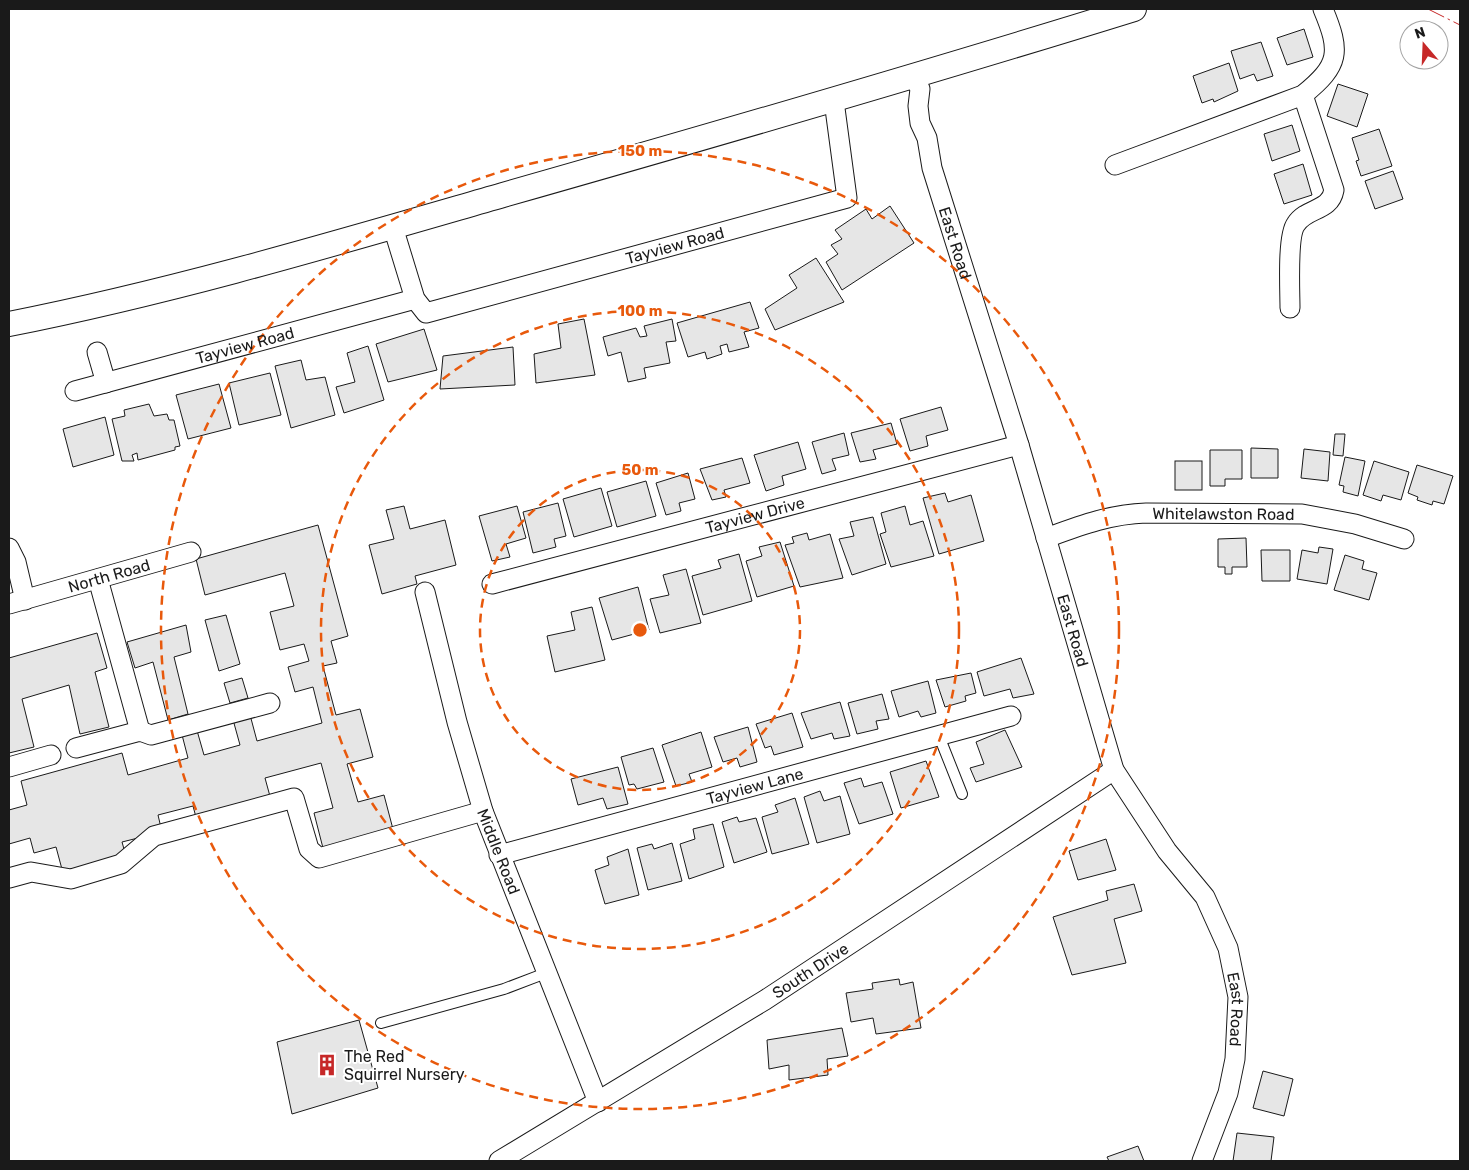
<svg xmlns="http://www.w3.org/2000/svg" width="1469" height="1170" viewBox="0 0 1469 1170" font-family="Rubik,sans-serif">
<rect width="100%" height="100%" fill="#fff"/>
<!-- building -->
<g fill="#e6e6e6" stroke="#1a1a1a">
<polygon points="1304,29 1313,57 1287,65 1277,38"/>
<polygon points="1261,42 1273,76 1257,81 1254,74 1240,79 1231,51"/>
<polygon points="1229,63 1238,91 1214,102 1213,99 1202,103 1193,76"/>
<polygon points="1338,84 1368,94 1357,127 1327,116"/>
<polygon points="1292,125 1300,151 1272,161 1264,134"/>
<polygon points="1379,129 1392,166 1361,176 1356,161 1359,160 1352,138"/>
<polygon points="1303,164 1312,195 1284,204 1274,174"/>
<polygon points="1393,171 1403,199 1375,209 1365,181"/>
<polygon points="890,206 914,243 842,290 826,262 838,254 831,245 842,239 835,230 866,209 872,219"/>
<polygon points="816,258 844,302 775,330 765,309 797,288 789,275"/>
<polygon points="750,302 759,328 744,332 749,347 729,352 727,344 720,346 722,354 707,359 705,352 688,357 677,323"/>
<polygon points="584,319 595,375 536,383 534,354 561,348 558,324"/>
<polygon points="672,319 676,341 666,342 670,363 644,368 646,378 628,382 621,352 608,356 603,337 636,328 640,337 647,336 644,326"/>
<polygon points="424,329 437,370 388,382 376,344"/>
<polygon points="368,346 384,400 344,413 336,387 355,382 347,353"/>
<polygon points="513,347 515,385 440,389 443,356"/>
<polygon points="301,360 306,380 325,377 335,415 291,428 275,366"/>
<polygon points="270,373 281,415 239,425 229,383"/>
<polygon points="219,384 231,428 188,439 176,395"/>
<polygon points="149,404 154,416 167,414 169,420 174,420 180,446 175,447 175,450 138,460 137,453 132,455 134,461 122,461 112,419 125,416 124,410"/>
<polygon points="941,407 948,430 926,436 928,446 910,451 900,419"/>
<polygon points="105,417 114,455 73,467 63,429"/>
<polygon points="891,423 897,444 873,450 876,459 860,462 851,433"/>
<polygon points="844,433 849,455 832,459 836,470 822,474 812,442"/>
<polygon points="1335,434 1345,434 1343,456 1333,455"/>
<polygon points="798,442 806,469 782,476 784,485 766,491 754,455"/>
<polygon points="1251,448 1278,449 1278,478 1251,478"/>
<polygon points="1304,449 1330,452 1328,481 1301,478"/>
<polygon points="1210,450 1242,450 1242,479 1225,479 1225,486 1210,486"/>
<polygon points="1345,457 1365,461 1358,496 1343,492 1344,486 1339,485"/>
<polygon points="742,458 750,483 724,490 726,497 712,500 700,469"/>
<rect x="1175" y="461" width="27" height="29"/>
<polygon points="1374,461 1409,472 1401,500 1383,495 1381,501 1363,495"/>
<polygon points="1417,465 1453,476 1444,504 1433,501 1432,505 1417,500 1418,497 1408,493"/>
<polygon points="688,473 695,499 679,503 681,511 666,515 656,483"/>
<polygon points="646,481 656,516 617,527 607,492"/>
<polygon points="601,488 612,526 574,537 563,499"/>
<polygon points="945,493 948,502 971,495 984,541 939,554 923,498"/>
<polygon points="558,503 566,536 554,539 556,547 533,553 523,512"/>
<polygon points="404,506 410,529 445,520 456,565 415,576 417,584 382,594 369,545 394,539 386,510"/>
<polygon points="517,506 526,538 506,544 510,557 492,561 479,516"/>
<polygon points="905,506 910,525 923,521 934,556 891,567 880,534 886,532 881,513"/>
<polygon points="873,517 886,564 852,575 839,539 854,536 850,522"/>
<polygon points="318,525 348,636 331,641 337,663 323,666 336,715 360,709 373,757 347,764 358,802 384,795 394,833 324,852 314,813 333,808 321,763 265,778 271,800 197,821 193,806 158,815 162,832 122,842 126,856 63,873 56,847 34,853 30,838 9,844 9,810 27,805 21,781 122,753 128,775 188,758 181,731 196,727 204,755 240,745 232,716 249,711 257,741 322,723 313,687 295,692 288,667 309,661 304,644 280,650 270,612 294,606 285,573 205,595 196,559"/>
<polygon points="807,533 809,540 830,534 843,578 800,587 785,545 794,543 792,537"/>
<polygon points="1246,538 1247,567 1232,567 1232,574 1225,574 1225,567 1218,567 1218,539"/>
<polygon points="780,542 794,586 757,597 746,561 762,556 759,547"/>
<polygon points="1319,547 1333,549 1327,584 1297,579 1302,550 1318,553"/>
<polygon points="1261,550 1290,550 1290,581 1262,581"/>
<polygon points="739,554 752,601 703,615 692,576 721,568 718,560"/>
<polygon points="1345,555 1364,561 1362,569 1377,573 1369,600 1334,590"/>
<polygon points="686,569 701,623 660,633 650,599 669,595 663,575"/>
<polygon points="638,587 649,630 612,640 599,598"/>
<polygon points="592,607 605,660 555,672 547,636 575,630 571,612"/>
<polygon points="226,615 240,664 219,671 205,620"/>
<polygon points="186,625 191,652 174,657 188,714 168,720 153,662 135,668 127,642"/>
<polygon points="97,633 107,668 95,672 109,727 80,734 69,685 22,699 34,747 9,753 9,658"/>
<polygon points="1021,658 1034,694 1013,698 1010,689 984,696 977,672"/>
<polygon points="971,673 976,693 965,696 966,701 945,707 936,680"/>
<polygon points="242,678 248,698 230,703 224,683"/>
<polygon points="928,681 936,713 921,717 918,711 899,717 891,691"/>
<polygon points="882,694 889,719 876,721 878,729 857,734 848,703"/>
<polygon points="840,702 850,736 834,739 832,733 811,739 801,713"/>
<polygon points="792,713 803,747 774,755 771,746 765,748 756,724"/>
<polygon points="748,727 757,762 740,767 737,758 723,762 714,737"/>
<polygon points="1005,730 1022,767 976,782 970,768 984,764 976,742"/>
<polygon points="701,732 712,767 689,774 692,782 676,786 662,745"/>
<polygon points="653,748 664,782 637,789 634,784 629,785 621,757"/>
<polygon points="926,761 939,797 901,808 890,772"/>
<polygon points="618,767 628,804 607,809 603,798 578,805 571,779"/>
<polygon points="861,778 864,787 882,782 893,814 859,824 844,783"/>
<polygon points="820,791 824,801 840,796 850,834 817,843 804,797"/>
<polygon points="795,798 809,844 772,854 762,817 778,812 775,805"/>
<polygon points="737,817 739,822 756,818 767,852 734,863 722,822"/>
<polygon points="713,824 724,867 689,879 680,844 695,839 693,829"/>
<polygon points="1106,839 1116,870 1078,880 1069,851"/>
<polygon points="672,843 682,881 648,890 637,848 652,844 654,849"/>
<polygon points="628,849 639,895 605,904 595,870 609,865 607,857"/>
<polygon points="1134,884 1142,911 1114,919 1126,963 1072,975 1053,917 1108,900 1106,891"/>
<polygon points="899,979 900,985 913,982 921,1028 876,1034 873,1018 851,1022 846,993 873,989 872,983"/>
<polygon points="359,1020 378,1088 292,1114 277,1042"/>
<polygon points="842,1028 848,1056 827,1059 828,1075 789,1080 789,1065 769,1069 767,1040"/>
<polygon points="1263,1071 1293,1079 1284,1116 1253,1108"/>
<polygon points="1237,1133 1274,1137 1271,1161 1233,1161"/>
<polygon points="1138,1146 1144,1161 1109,1161 1107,1157"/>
</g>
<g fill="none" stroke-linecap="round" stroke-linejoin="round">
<!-- service casing -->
<g stroke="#1a1a1a" stroke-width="12">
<g id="service">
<polyline points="939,736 962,794"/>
<polyline points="381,1023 504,989 546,973"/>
</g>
</g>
<!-- minor casing -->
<g stroke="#1a1a1a" stroke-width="21">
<g id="minor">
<path id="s1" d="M914 76 920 89 918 106 920 123 927 138 932 168 1019 445 1114 770 1167 851 1205 897 1228 948 1238 997 1235 1059 1228 1093 1202 1161"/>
<path d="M1115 165 1303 95C1340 65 1341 52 1323 9"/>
<path id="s2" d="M393 227 415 299 426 313 847 198 834 101"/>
<path d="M1290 308C1290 291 1287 236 1296 224 1307 207 1330 212 1334 190L1303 95"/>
<polyline points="97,352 106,383"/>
<path id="s3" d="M75 391 415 299"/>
<path id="s4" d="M1046 538C1079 526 1110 514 1146 513L1302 514 1355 524 1404 539"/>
<polyline points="9,548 16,562 25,600"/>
<polyline points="98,579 140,731"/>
<path id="s5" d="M492 584 1019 445"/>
<path id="s6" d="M425 592 457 722 483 811 598 1102"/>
<path id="s7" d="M9 604 191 552"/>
<polyline points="76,748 140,731 151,735 270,703"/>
<polyline points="9,767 51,755"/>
<path id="s8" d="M499 855 1011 716"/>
<polyline points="9,878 31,872 71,879 121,864 154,836 294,798 309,849 319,858 483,811"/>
<path id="s9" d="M499 1161 765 1000 1114 770"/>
</g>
</g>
<!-- tertiary casing -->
<g stroke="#1a1a1a" stroke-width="26">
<path id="tertiary" d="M9 324C176 291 340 242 503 195 714 135 924 74 1134 9"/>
</g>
<!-- service -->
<use href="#service" stroke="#fff" stroke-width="10"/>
<!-- minor -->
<use href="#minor" stroke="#fff" stroke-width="19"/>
<!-- tertiary -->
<use href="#tertiary" stroke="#fff" stroke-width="24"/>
<!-- power -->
<polyline stroke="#c62828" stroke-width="1" stroke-dasharray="18 4 2.5 4" stroke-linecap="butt" points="1428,9 1460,25"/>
</g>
<!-- distance rings -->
<g fill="none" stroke="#e8590c" stroke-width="2.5" stroke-dasharray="9 6">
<circle cx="640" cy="630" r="160"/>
<circle cx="640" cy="630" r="319"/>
<circle cx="640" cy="630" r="479"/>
</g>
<!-- icons -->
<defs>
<g id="building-bare" transform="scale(1.725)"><path d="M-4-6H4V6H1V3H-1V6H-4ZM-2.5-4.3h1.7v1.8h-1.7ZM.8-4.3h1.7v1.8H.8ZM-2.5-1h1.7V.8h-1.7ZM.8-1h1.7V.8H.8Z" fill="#c62828" stroke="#fff" stroke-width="2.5" paint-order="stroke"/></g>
</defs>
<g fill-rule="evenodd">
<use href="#building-bare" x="327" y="1065"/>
</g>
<g text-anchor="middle" stroke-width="4" stroke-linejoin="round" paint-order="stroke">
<!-- street labels -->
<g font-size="16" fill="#1a1a1a" stroke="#fff">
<text dy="6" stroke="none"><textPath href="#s1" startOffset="174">East Road</textPath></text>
<text dy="6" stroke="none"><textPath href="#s2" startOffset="351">Tayview Road</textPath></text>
<text dy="6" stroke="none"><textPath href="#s3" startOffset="176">Tayview Road</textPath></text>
<text dy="6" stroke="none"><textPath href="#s4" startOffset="181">Whitelawston Road</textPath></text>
<text dy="6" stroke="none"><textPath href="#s5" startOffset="272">Tayview Drive</textPath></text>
<text dy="6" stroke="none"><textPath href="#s7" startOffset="104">North Road</textPath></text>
<text dy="6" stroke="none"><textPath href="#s1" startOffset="579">East Road</textPath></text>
<text dy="6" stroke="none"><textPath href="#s8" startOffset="265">Tayview Lane</textPath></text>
<text dy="6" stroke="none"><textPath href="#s6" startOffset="270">Middle Road</textPath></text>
<text dy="6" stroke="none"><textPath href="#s9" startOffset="365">South Drive</textPath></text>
<text dy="6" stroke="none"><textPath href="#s1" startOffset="999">East Road</textPath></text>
</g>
<!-- poi labels -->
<g font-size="16" fill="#1a1a1a" stroke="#fff" text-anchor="start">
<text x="344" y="1062">The Red<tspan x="344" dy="18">Squirrel Nursery</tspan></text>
</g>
</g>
<circle cx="640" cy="630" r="8" fill="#e8590c" stroke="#fff" stroke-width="2.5"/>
<g font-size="15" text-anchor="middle" font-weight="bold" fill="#e8590c" stroke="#fff" stroke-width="4" stroke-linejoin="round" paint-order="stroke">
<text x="640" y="156">150 m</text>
<text x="640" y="316">100 m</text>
<text x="640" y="475">50 m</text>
</g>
<!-- border -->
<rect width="1469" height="1170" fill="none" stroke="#1a1a1a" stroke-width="20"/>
<!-- north arrow -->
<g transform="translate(1424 45) rotate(341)"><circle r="24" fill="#ffffff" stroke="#a3a3a3"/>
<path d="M0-4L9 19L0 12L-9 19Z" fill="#c62828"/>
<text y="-8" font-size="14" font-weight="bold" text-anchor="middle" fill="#1a1a1a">N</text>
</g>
</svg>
